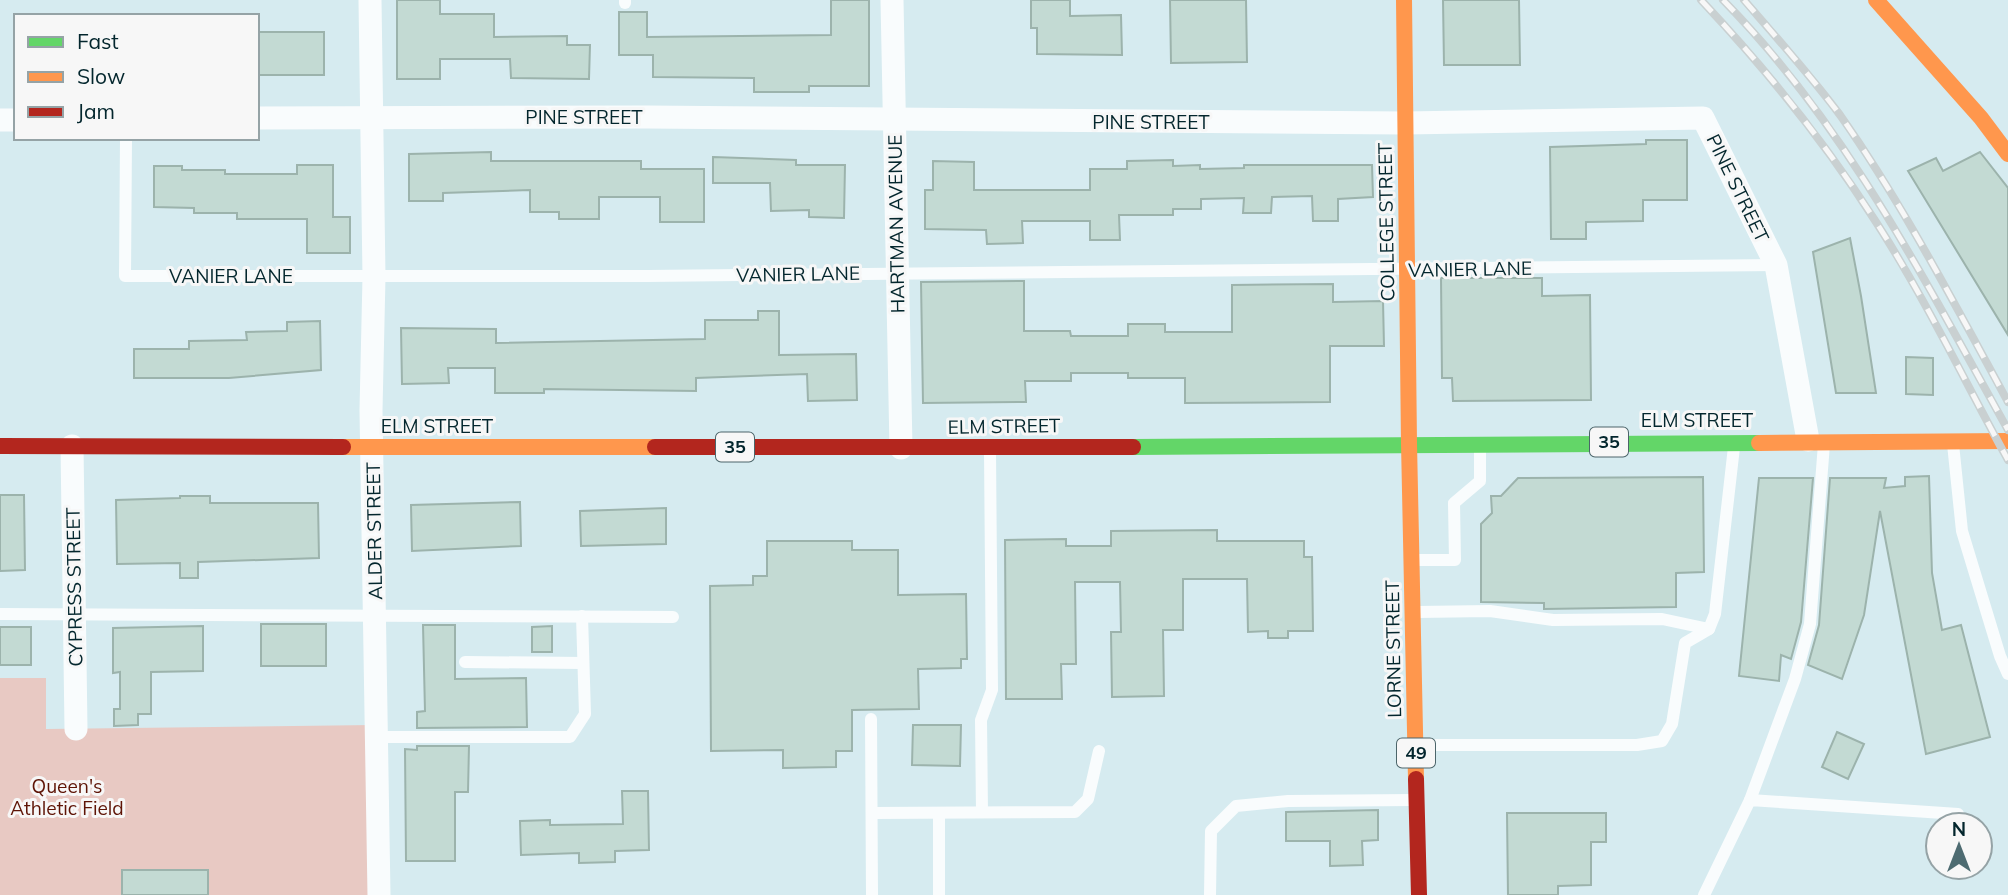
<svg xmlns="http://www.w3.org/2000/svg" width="2008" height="895" viewBox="0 0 2008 895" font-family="Mulish,sans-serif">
<rect width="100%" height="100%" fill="#d6ebf0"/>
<!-- green -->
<polygon fill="#e8c9c3" points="0,678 46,678 46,729 373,725 377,895 0,895"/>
<!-- building -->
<g fill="#c3dad3" stroke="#9cb3ac" stroke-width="2">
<polygon points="397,0 440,0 440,14 494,14 494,37 567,36 567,45 590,45 589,79 511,78 510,59 440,59 440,79 397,79"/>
<polygon points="831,0 869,0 869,86 809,86 809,92 754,92 754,78 653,77 653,55 619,55 619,12 647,12 647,37 831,35"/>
<polygon points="1031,0 1070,0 1070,16 1121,15 1122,55 1037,54 1037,28 1031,28"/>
<polygon points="1170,0 1246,0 1247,62 1171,63"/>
<polygon points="1443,0 1519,0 1520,65 1444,65"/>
<rect x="257" y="32" width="67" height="43"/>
<polygon points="1646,140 1687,140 1687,200 1643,200 1643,221 1586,222 1586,239 1551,239 1550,147 1646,144"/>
<polygon points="491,152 491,161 641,161 641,169 704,169 704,222 660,222 660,197 599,197 599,219 559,219 559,212 530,212 530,190 443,193 443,201 409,201 409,154"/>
<polygon points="1980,152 2008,188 2008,335 1908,171 1936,158 1943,171"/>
<polygon points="713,157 796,160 796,165 845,165 844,218 809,217 809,210 771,211 770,183 713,183"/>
<polygon points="1173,160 1173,166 1200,165 1200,169 1244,168 1244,165 1372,165 1373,197 1338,199 1338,221 1313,221 1312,196 1272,197 1271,213 1243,213 1244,198 1201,199 1201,209 1173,209 1173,215 1119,215 1120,240 1090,240 1090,221 1022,221 1023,243 987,244 986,230 925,229 925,190 933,190 933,161 974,162 974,190 1090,190 1090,169 1127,169 1127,161"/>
<polygon points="297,165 333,165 333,217 350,217 350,253 307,253 307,219 237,219 237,213 194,213 194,208 154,207 154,166 182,166 182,170 225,170 225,174 297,174"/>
<polygon points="1850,238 1861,296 1876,393 1836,393 1813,252"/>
<polygon points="1441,278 1542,278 1542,296 1590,295 1591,400 1453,401 1452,378 1442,378"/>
<polygon points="1024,281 1024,331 1070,331 1071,336 1128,336 1128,324 1165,324 1165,332 1232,332 1232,285 1333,284 1333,302 1383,301 1384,346 1330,346 1330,402 1185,403 1185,378 1128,378 1128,373 1071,373 1071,381 1025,381 1026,402 923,403 921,282"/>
<polygon points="758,311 779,311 779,355 856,354 857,400 808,401 807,374 696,378 696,391 544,389 544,393 495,393 495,368 448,368 449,383 402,384 401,328 496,329 496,343 705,339 705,320 758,320"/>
<polygon points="320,321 321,370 229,378 134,378 134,349 189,349 189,341 247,340 246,332 287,331 287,322"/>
<polygon points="1906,357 1933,358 1933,395 1906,394"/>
<polygon points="1929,476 1932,573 1942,630 1961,625 1990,737 1926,754 1880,511 1864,615 1842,679 1808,665 1819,625 1830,478 1886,478 1884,488 1905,486 1905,477"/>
<polygon points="1703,477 1704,572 1676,573 1676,607 1544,609 1544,603 1481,602 1481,524 1492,513 1491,496 1501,496 1518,478"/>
<polygon points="1759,478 1813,478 1801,622 1791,659 1781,655 1779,681 1739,676"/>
<polygon points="0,495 24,495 25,570 0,571"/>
<polygon points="180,496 210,496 210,503 318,503 319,558 198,562 198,578 180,578 180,563 117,564 116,500 180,498"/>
<polygon points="520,502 521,546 412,551 411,505"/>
<polygon points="666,508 666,544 581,546 580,511"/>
<polygon points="1217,530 1217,541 1304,541 1304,557 1312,557 1313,631 1288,631 1288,638 1268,638 1268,631 1248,632 1247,579 1183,579 1183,630 1163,630 1164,696 1112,697 1111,632 1121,632 1120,582 1075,582 1076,664 1061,664 1062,699 1006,699 1005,540 1066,539 1066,546 1111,546 1111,531"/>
<polygon points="767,541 852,541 852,550 898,550 898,595 966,594 967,659 961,659 961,668 918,669 919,709 852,710 852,751 836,751 836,767 783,768 783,750 711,751 710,586 753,585 753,576 767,576"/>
<rect x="261" y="624" width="65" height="42"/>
<polygon points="423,625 455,625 455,679 526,678 527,727 417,728 417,712 425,711"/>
<polygon points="203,626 203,671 151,672 151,714 138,714 138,725 114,726 114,709 120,709 120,672 113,673 113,628"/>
<polygon points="552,626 552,652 532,652 532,627"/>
<rect x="0" y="627" width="31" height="38"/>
<polygon points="913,725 961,725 960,766 912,765"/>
<polygon points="1837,732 1864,744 1848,779 1822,767"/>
<polygon points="417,746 469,746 468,792 455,792 455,861 406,861 405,749 417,750"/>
<polygon points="622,791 648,791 649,850 615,851 615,862 579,863 579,853 521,855 520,821 550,820 550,825 623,824"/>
<polygon points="1378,810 1378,840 1362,841 1363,865 1330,866 1330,841 1286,841 1286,812"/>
<polygon points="1507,813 1606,813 1606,842 1591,842 1591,885 1558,886 1558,895 1508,895"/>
<rect x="122" y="870" width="86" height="25"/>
</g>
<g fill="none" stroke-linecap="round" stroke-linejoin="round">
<!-- lane -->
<g stroke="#f9fcfd" stroke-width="12">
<polyline points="625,3 625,0"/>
<polyline points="126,138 125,276 647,276 1776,265"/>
<polyline points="1953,444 1962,531 2000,656 2008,674"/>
<polyline points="1415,560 1455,560 1454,503 1480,481 1480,448"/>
<polyline points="1417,612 1490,611 1553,620 1662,619 1709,629"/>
<polyline points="0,614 673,617"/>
<polyline points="465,662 583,663"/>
<polyline points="871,719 872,895"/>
<polyline points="376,737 570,737 585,714 582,616"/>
<polyline points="1419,745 1637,745 1662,741 1672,724 1685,643 1709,629 1715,614 1734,447"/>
<polyline points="1750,800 1795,679 1810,624 1824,444"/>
<polyline points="982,812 981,720 992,690 990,451"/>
<polyline points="872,813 1075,812 1088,799 1099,751"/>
<polyline points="939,895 939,813"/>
<polyline points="1210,895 1211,831 1236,806 1288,801 1413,800"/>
<polyline points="1704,895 1750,800 1958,814"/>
</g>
<!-- street -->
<g stroke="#f9fcfd" stroke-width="23">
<polyline points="370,0 374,277 371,410 379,895"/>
<polyline points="892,0 901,448"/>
<polyline points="257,118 647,117 1405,123 1703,118 1776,265 1808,440"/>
<polyline points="0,120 16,120"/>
<polyline points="72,446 76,729"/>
</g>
<!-- fast -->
<polyline stroke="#63d668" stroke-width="16" points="1133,447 1759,443"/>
<!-- slow -->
<g stroke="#ff974d" stroke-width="16">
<polyline points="1404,0 1409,443"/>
<polyline points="1876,0 1981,118 2008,154"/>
<polyline points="1409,443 1416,779"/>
<polyline points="1759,443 2008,441"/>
<polyline points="343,447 655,447"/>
</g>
<!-- jam -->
<g stroke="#b3261e" stroke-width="16">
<polyline points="0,446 343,447"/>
<polyline points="655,447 1133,447"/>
<polyline points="1416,779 1419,895"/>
</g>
<!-- rail casing -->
<g stroke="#c9d0d1" stroke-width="8">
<g id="rail">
<path d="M1701 0C1766 69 1825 142 1876 222 1925 298 1964 380 2008 460"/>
<path d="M1723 0C1846 125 1924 279 2008 430"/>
<path d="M1744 0C1777 38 1810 75 1840 115 1904 206 1955 305 2008 402"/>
</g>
</g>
<!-- rail -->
<use href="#rail" stroke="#f7f7f7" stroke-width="5" stroke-dasharray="16" stroke-linecap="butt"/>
</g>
<g text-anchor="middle" stroke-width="6" stroke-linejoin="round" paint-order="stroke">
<!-- shield labels -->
<g fill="#f7f7f7" stroke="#4c656a" stroke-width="2">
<rect x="1590" y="427.5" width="38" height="29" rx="5"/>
<rect x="716" y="432.5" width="38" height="29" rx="5"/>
<rect x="1397" y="738.5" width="38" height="29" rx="5"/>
</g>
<g font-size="18" font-weight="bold" fill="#03262d">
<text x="1609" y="448">35</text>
<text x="735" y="453">35</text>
<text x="1416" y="759">49</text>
</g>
<!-- street labels -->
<g font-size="19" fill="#03262d" stroke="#f7f7f7">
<text x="584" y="124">PINE STREET</text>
<text x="1151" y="129">PINE STREET</text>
<text transform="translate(1738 188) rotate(64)" y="7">PINE STREET</text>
<text transform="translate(1386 222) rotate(-91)" y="7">COLLEGE STREET</text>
<text transform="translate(896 224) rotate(-91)" y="7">HARTMAN AVENUE</text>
<text transform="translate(1470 269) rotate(-1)" y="7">VANIER LANE</text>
<text transform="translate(798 274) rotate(-1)" y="7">VANIER LANE</text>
<text x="231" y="283">VANIER LANE</text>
<text x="1697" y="427">ELM STREET</text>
<text x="437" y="433">ELM STREET</text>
<text transform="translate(1004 426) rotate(-1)" y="7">ELM STREET</text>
<text transform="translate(374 531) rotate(-91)" y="7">ALDER STREET</text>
<text transform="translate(74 587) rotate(-91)" y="7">CYPRESS STREET</text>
<text transform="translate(1393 649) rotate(-91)" y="7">LORNE STREET</text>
</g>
<!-- park labels -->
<g font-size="19" fill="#5e1406" stroke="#f7f7f7">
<text x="67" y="793">Queen's<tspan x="67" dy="22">Athletic Field</tspan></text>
</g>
</g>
<!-- legend -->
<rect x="14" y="14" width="245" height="126" fill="#f7f7f7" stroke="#95a3a6" stroke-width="2"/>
<rect x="28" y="37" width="35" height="10" fill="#63d668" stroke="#95a3a6" stroke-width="2"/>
<text x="77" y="49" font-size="21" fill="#03262d">Fast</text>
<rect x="28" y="72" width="35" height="10" fill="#ff974d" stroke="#95a3a6" stroke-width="2"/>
<text x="77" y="84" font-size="21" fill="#03262d">Slow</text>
<rect x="28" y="107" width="35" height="10" fill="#b3261e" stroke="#95a3a6" stroke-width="2"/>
<text x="77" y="119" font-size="21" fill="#03262d">Jam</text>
<!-- north arrow -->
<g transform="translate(1959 846)"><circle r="33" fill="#f7f7f7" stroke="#95a3a6" stroke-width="2"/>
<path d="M0-5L12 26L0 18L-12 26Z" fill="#4d6b71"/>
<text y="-10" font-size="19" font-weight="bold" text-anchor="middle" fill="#03262d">N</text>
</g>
</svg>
